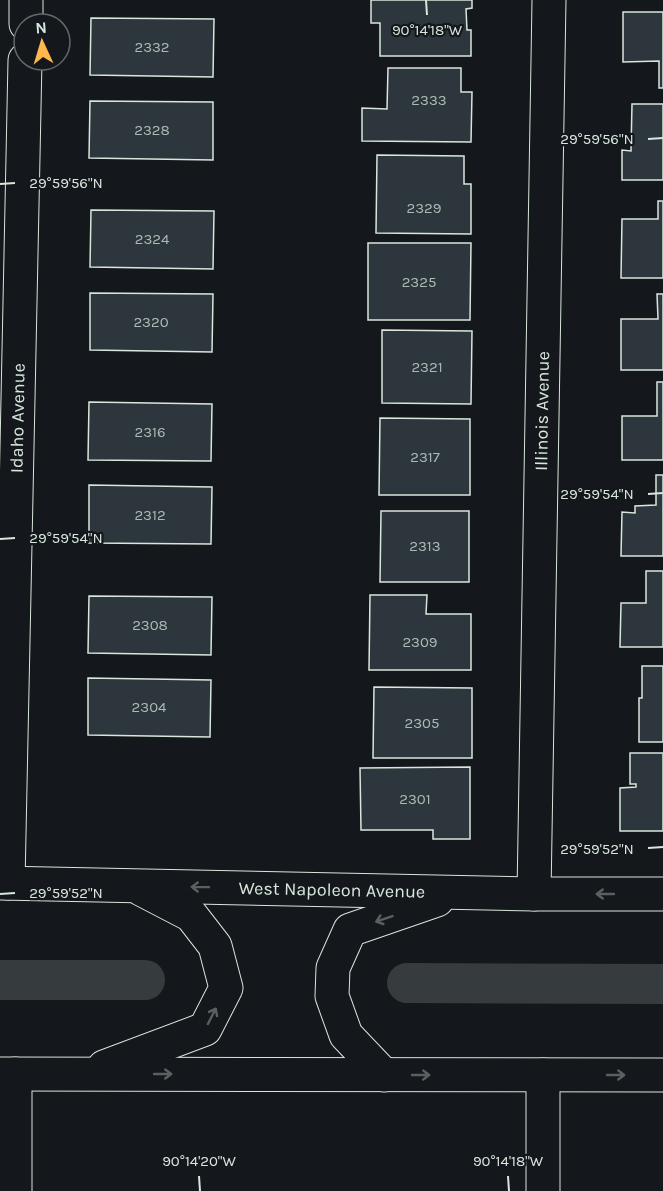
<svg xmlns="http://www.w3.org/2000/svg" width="663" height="1191" viewBox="0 0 663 1191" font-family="Karla,sans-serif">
<rect width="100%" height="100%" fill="#14181c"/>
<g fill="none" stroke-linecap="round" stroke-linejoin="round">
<!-- canal -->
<g stroke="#363b3e" stroke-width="40">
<polyline points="0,980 145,980"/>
<polyline points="407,983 663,984"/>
</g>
</g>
<!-- building -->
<g fill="#2c363c" stroke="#d8e6dc" stroke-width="1.5">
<polygon points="371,0 472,0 472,8 466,9 467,30 471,30 471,56 380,56 380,23 371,23"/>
<polygon points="623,12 663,12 663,88 659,88 659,61 623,62"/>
<polygon points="91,18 214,19 213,77 90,75"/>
<polygon points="388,68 461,68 461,92 472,92 471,142 362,141 362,108 387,109"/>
<polygon points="90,101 213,102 213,160 89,158"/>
<polygon points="632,104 663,104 663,180 622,180 622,150 631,151"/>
<polygon points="377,155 464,156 464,184 471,184 471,234 376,233"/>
<polygon points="658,201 663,201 663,278 621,278 622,219 658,219"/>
<polygon points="91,210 214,211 213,269 90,267"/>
<polygon points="368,243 471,243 470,320 368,320"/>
<polygon points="90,293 213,294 212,352 90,350"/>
<polygon points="657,294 663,294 663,370 621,370 621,319 658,319"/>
<polygon points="382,330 472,331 471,404 382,403"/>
<polygon points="657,382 663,382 663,460 622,460 622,416 657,416"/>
<polygon points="89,402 212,404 211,461 88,460"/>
<polygon points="380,418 470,419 470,495 379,495"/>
<polygon points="656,475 663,475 663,556 621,556 622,512 635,513 635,506 656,505"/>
<polygon points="89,485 212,487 211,544 89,543"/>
<polygon points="381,511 469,511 469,582 380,582"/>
<polygon points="646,571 663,571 663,647 620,647 621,603 646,603"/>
<polygon points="370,595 427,595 426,614 471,614 471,670 369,670"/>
<polygon points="89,596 212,597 211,655 88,653"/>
<polygon points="642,666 663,666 663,742 639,742 639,698 642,698"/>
<polygon points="88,678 211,680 210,737 88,735"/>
<polygon points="374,687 472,688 472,758 373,758"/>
<polygon points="630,753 663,753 663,831 620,831 620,788 636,787 636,784 630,784"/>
<polygon points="470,767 470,839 433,839 433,830 361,830 360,768"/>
</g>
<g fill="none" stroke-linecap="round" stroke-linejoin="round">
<!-- minor casing -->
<g stroke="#d8e6dc" stroke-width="35">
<g id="minor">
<polyline points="26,24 26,0"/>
<path id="s1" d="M8 883 25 60"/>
<path id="s2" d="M534 894 549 0"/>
<polyline points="15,1191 15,1074"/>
<polyline points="543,1191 543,1075"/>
</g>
</g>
<!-- major casing -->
<g stroke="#d8e6dc" stroke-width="35">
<g id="major">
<path id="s3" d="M0 883 534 894H663"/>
<polyline points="104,1067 205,1029 226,988 215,946 191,915 141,889"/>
<polyline points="0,1074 663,1075"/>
<polyline points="384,1075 346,1035 332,996 333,968 350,930 437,900"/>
</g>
</g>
<!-- minor -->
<use href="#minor" stroke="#14181c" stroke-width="33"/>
<!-- major -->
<use href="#major" stroke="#14181c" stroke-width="33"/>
</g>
<!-- one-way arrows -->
<defs><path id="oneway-shaft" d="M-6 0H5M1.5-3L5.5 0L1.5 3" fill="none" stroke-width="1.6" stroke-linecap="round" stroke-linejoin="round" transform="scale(1.5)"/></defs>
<g stroke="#59605f">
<use href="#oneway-shaft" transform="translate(200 887) rotate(-179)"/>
<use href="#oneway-shaft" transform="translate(605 894) rotate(-180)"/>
<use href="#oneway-shaft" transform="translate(384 919) rotate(161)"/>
<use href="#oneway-shaft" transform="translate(212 1016) rotate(-63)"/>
<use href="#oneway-shaft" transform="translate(163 1074)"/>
<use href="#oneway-shaft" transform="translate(421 1075)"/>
<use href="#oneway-shaft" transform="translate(616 1075)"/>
</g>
<!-- ticks -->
<path fill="none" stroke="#d8e6dc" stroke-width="2" d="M426 0 427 15M648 139 663 138M0 184 15 183M648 494 663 493M0 539 15 538M648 848 663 847M0 894 15 893M199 1176 200 1191M508 1176 509 1191"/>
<g text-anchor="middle" stroke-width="4.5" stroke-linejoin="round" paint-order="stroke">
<!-- number labels -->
<g font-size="15" fill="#adbab4">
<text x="152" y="52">2332</text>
<text x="429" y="105">2333</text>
<text x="152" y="135">2328</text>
<text x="424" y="213">2329</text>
<text x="152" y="244">2324</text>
<text x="419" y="287">2325</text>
<text x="151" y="327">2320</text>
<text x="427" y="372">2321</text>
<text x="150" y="437">2316</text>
<text x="425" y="462">2317</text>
<text x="150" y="520">2312</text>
<text x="425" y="551">2313</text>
<text x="150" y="630">2308</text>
<text x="420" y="647">2309</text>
<text x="149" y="712">2304</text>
<text x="422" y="728">2305</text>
<text x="415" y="804">2301</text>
</g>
<!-- street labels -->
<g font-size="18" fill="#d8e6dc" stroke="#14181c">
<text dy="6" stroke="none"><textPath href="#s2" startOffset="483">Illinois Avenue</textPath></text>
<text dy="6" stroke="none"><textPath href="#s1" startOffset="465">Idaho Avenue</textPath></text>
<text dy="6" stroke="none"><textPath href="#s3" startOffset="332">West Napoleon Avenue</textPath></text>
</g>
</g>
<g font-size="15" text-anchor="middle" fill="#d8e6dc" stroke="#14181c" stroke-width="4.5" stroke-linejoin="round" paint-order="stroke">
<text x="427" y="35">90°14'18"W</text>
<text x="597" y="144">29°59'56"N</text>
<text x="66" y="188">29°59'56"N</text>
<text x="597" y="499">29°59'54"N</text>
<text x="66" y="543">29°59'54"N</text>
<text x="597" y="854">29°59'52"N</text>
<text x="66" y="898">29°59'52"N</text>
<text x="199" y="1166">90°14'20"W</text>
<text x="508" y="1166">90°14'18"W</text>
</g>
<!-- north arrow -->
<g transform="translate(42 42) rotate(356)"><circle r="28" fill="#14181c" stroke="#626a69" stroke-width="1.5"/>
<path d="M0-4.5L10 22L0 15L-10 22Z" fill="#ffb74d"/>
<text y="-9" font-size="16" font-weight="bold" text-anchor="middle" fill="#d8e6dc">N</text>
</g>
</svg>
